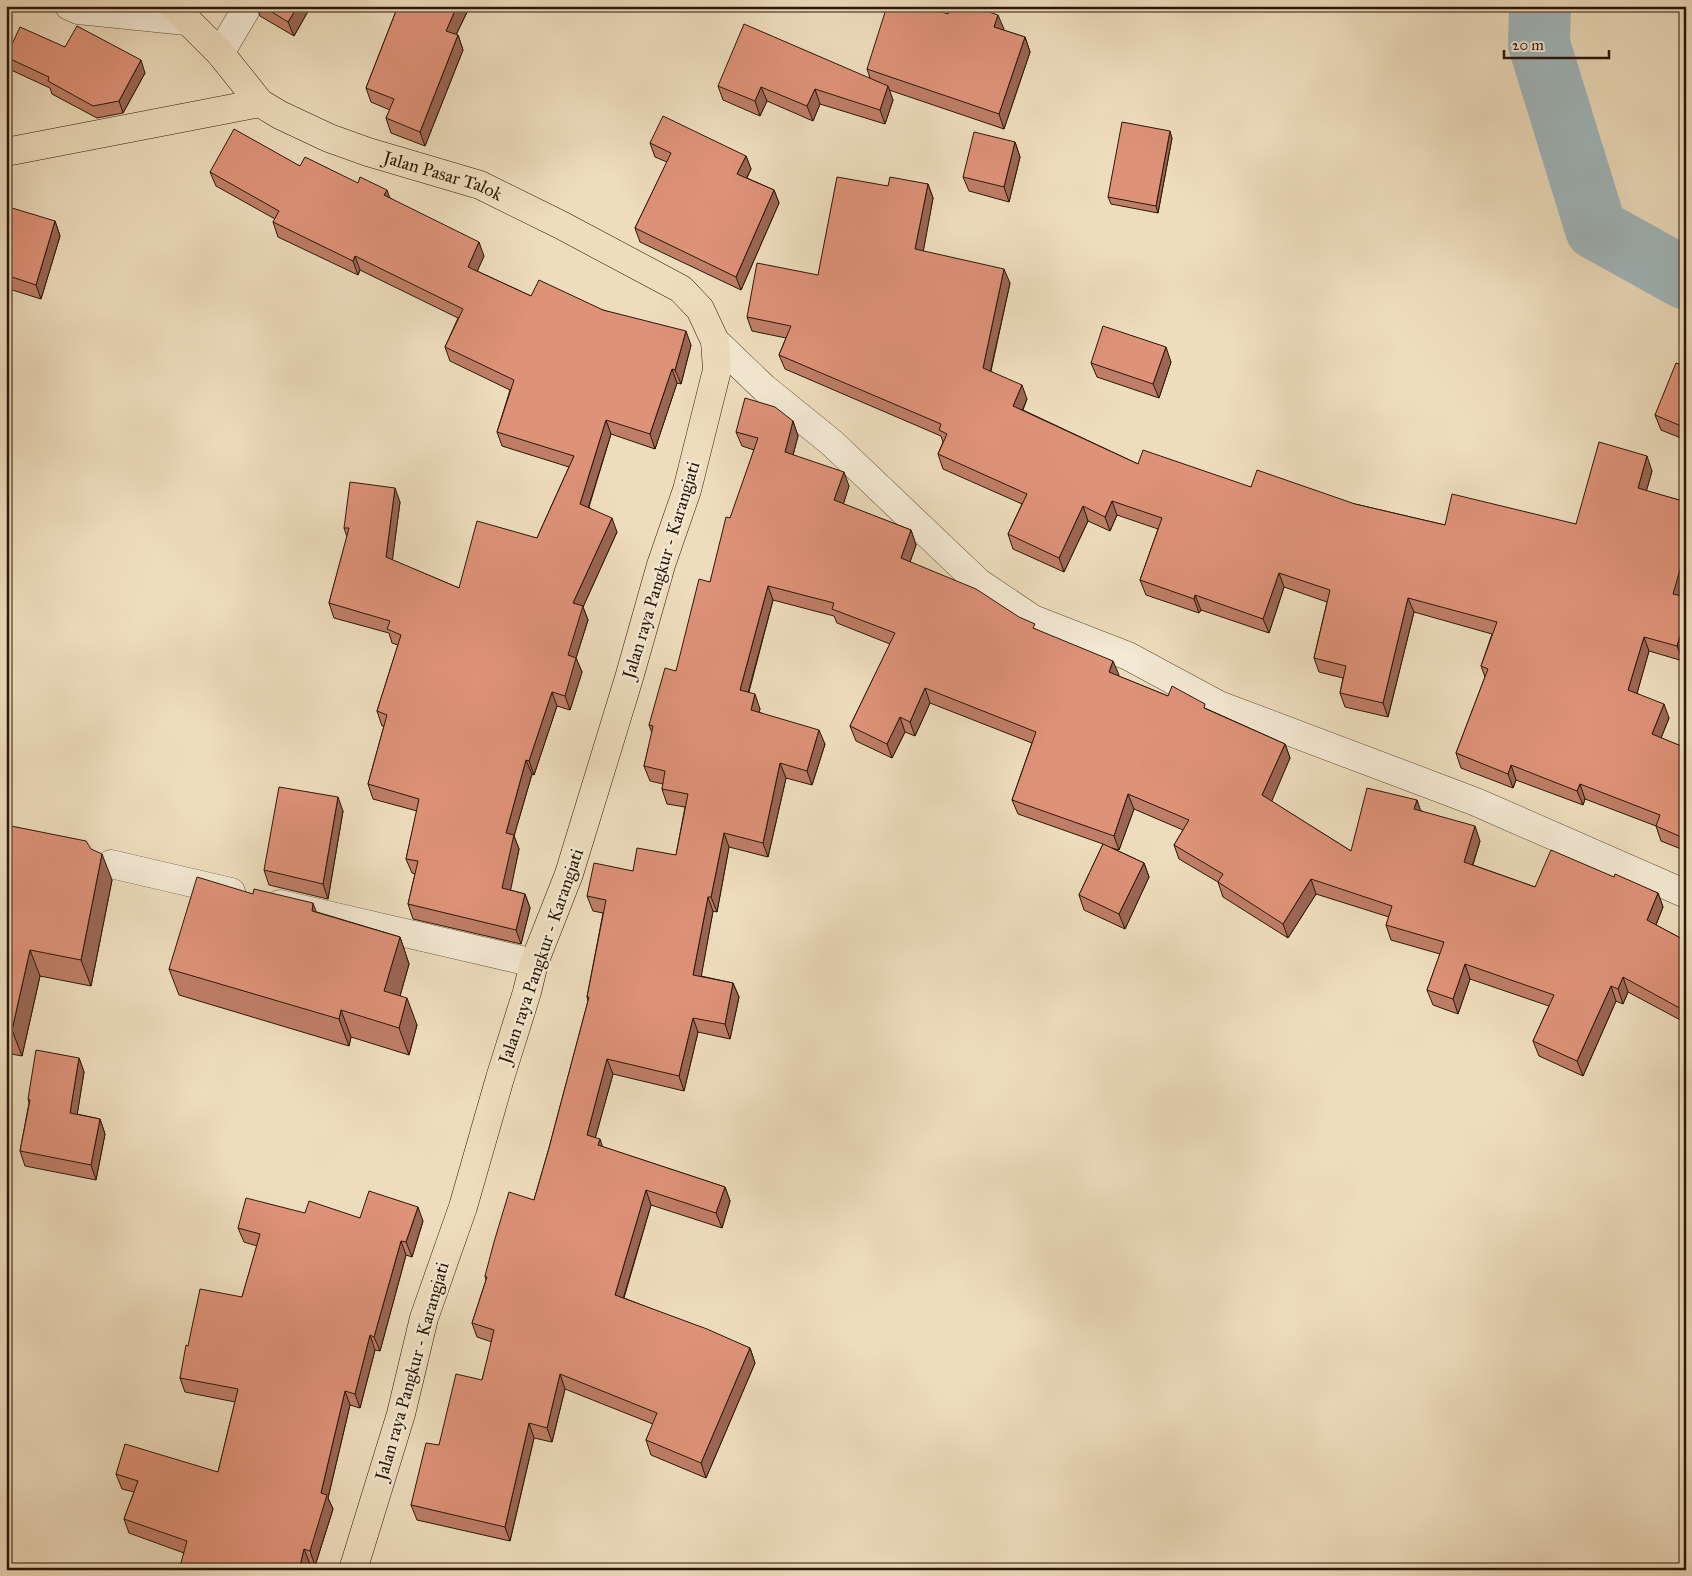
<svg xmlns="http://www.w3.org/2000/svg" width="1692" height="1576" viewBox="0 0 1692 1576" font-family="'IM FELL Great Primer',serif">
<rect width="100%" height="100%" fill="#eeddbd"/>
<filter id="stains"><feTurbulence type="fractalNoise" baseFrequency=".004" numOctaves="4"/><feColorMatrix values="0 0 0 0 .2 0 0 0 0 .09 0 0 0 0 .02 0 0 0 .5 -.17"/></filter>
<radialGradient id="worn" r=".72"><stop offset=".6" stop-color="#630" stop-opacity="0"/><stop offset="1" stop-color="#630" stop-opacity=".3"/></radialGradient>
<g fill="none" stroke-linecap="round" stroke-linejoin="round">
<!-- river -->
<polyline stroke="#a0b8bd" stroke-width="62" points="1540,6 1539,44 1596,229 1686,279"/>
<!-- minor casing -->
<g stroke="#5c4834" stroke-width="29">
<g id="minor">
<polyline points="69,6 78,10 186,21"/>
<polyline points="220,53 248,6"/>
<polyline points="715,341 764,388 832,443 978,582 1033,619 1128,656 1219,705 1476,802 1686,894"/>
<polyline points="111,864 231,892"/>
<polyline points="280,904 534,963"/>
</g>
</g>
<!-- major casing -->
<g stroke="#2b1707" stroke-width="29">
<g id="major">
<path id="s1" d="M173 6 220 53 260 103 280 115 329 138 368 152 480 185 561 225 681 289 700 309 715 341 717 370 687 490 661 565 629 678 569 874 534 963 527 992 500 1078 463 1207 424 1318 401 1414 353 1570"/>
<polyline points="6,152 260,103"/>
</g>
</g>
<!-- minor -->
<use href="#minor" stroke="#f4e9d4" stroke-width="28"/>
<!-- major -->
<use href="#major" stroke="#eeddbd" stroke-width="28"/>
</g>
<!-- wall -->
<g fill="#bf7e67" stroke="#2b1707">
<polygon points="256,6 311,6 294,36 260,16"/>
<polygon points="398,6 470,6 456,35 458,35 463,50 425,146 391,133 386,118 390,110 371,102 366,88"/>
<polygon points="948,14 1004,29 1003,30 1025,37 1030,52 1004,129 889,90 893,100 885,124 820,104 813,121 767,101 760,116 723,100 718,86 870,78 867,69"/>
<polygon points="65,47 145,73 123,113 97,118 52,94 50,88 11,70 6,57"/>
<polygon points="1172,138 1158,213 1111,204 1108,197"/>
<polygon points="1015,142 1020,157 1009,202 969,191 963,177"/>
<polygon points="650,143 746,156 751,169 747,178 774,190 779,203 741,290 640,242 635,228 667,162 655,157"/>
<polygon points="300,166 390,198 484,256 477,271 531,296 603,310 691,345 681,384 677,383 655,449 611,434 589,507 617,532 583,607 588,620 576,658 582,672 570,710 557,706 534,775 532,774 514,836 519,849 510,890 525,894 530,908 521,944 413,919 408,904 415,874 412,873 406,859 417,811 373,799 368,784 384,726 382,726 377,711 398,645 392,643 389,633 334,618 329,603 347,537 344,528 400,502 392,560 459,588 537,538 569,467 502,446 497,432 510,390 450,361 445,347 458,318 360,270 358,275 278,237 273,222 275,219 216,186 210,172"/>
<polygon points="928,184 933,198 923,251 1010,283 991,371 1027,399 1023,410 1138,464 1251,487 1355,504 1445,525 1576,524 1652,471 1646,491 1686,502 1686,582 1682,596 1686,597 1686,650 1683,661 1649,651 1637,693 1669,718 1661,738 1686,748 1686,851 1661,841 1656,826 1585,799 1583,805 1516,780 1513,788 1461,768 1456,753 1485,677 1481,666 1492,634 1414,612 1388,717 1345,707 1340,693 1343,678 1319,672 1314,658 1327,602 1284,587 1269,633 1201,610 1199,613 1146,595 1140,580 1158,529 1117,515 1110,531 1088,521 1064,572 1013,549 1008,534 1022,504 943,469 938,454 943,442 941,436 785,369 779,355 786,338 752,331 747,317 818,275 888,186"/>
<polygon points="55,221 60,236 41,299 6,288 6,225"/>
<polygon points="1171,362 1159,398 1097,377 1091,363"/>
<polygon points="1686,366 1686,440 1661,430 1655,415"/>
<polygon points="793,421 798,436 793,455 849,486 843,504 911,530 916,545 910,562 1037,630 1119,675 1118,676 1168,696 1207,709 1285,744 1290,758 1271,801 1351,851 1417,800 1420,810 1480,841 1473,865 1535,887 1614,877 1658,893 1663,907 1656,925 1686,941 1686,1023 1628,992 1623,1004 1616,1001 1583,1076 1539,1056 1533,1041 1549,1006 1470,979 1458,1014 1433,1005 1427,990 1440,954 1391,940 1386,925 1389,917 1316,894 1288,938 1223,897 1218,882 1179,859 1174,845 1183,830 1134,809 1119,850 1112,848 1144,863 1149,877 1125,929 1084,910 1079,895 1103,844 1018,814 1012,800 1032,743 930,703 915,736 905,732 892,758 856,741 850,726 890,644 837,623 834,616 773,600 749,692 760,709 759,712 825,744 812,785 786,778 768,857 729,847 717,912 713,911 701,976 733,983 739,997 730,1039 698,1032 684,1091 613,1074 595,1138 603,1147 725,1187 730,1201 722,1228 651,1205 624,1298 750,1348 755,1363 706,1478 651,1455 646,1440 653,1424 565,1389 552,1442 534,1438 510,1541 417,1520 411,1505 439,1445 482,1380 492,1342 477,1337 472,1323 486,1280 485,1276 534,1200 549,1148 588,1001 587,997 603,913 593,911 587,896 633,871 676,855 685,807 667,804 662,789 663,784 650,781 644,766 652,733 649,725 676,671 710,582 754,450 742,446 736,432"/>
<polygon points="343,811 328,899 269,885 264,870"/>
<polygon points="6,825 91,849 112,880 91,986 40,976 22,1056 6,1053"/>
<polygon points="317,912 400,937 409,964 400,996 417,1025 409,1055 351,1037 349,1046 179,995 169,969"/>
<polygon points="79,1058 84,1072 77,1114 100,1119 105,1134 96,1180 25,1166 20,1151 29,1103 28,1099"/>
<polygon points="305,1213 360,1218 423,1221 412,1257 406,1255 380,1351 375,1350 360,1408 350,1405 328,1498 333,1509 315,1566 310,1564 184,1553 129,1533 124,1519 134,1492 122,1489 116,1474 218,1472 235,1402 185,1392 180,1378 188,1346 242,1297 257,1246 244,1242 238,1228"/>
</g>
<!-- shaded-wall -->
<g fill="#9b6654" stroke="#2b1707">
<polygon points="298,6 311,6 294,36 288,22"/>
<polygon points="457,6 470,6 451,45 446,31"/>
<polygon points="998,15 1004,29 1000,41 994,27"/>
<polygon points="458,35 463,50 425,146 420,132"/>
<polygon points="1025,37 1030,52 1004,129 999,114"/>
<polygon points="141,60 145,73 123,113 119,101"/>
<polygon points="888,86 893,100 885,124 880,110"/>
<polygon points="761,87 767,101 760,116 755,101"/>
<polygon points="815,89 820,104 813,121 807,106"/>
<polygon points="1170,131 1172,138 1158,213 1156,206"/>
<polygon points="1015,142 1020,157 1009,202 1004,187"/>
<polygon points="746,156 751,169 742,187 737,174"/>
<polygon points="928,184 933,198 921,264 915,249"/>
<polygon points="387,190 392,204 384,195"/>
<polygon points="774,190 779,203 741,290 736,277"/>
<polygon points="55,221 60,236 41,299 36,285"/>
<polygon points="479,242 484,256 473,281 468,267"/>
<polygon points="355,256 360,270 358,275 353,261"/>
<polygon points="1004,269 1010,283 988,382 983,368"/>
<polygon points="686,331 691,345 681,384 675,370"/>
<polygon points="1166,347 1171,362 1159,398 1153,384"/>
<polygon points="672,369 677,383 655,449 650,434"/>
<polygon points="1022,385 1027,399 1018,420 1013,406"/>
<polygon points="606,420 611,434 585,518 580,504"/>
<polygon points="793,421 798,436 790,466 785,452"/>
<polygon points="1647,456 1652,471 1643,503 1638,488"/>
<polygon points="844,472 849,486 840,515 834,500"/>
<polygon points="395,488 400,502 391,571 386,557"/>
<polygon points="1112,501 1117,515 1110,531 1105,517"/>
<polygon points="1083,506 1088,521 1064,572 1059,558"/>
<polygon points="612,518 617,532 583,607 588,620 576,658 582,672 570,710 565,696 568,655 573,603"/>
<polygon points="1686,525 1686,582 1679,608 1673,594 1680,546"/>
<polygon points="911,530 916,545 906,573 901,558"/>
<polygon points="1279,573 1284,587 1269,633 1263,619"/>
<polygon points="768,586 773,600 745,704 740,690"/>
<polygon points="1195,595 1201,610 1199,613 1194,599"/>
<polygon points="1408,598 1414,612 1388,717 1383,703"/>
<polygon points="1686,617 1686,650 1683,661 1677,646"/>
<polygon points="1644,637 1649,651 1634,704 1628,690"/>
<polygon points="1113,661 1119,675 1114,687 1109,672"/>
<polygon points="925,688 930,703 915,736 910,722"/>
<polygon points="552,692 557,706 534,775 529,761"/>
<polygon points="755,694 760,709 756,724 751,710"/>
<polygon points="1664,704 1669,718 1657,748 1652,734"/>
<polygon points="900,717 905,732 892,758 887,744"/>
<polygon points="819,730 825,744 812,785 807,771"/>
<polygon points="1285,744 1290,758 1268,810 1262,795"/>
<polygon points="526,760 532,774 514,836 519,849 508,903 502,888 506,833"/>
<polygon points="780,763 786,778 768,857 763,843"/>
<polygon points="1511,765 1516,780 1513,788 1508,774"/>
<polygon points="1580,784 1585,799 1583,805 1577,791"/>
<polygon points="1128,794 1134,809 1119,850 1114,836"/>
<polygon points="338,797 343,811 328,899 323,884"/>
<polygon points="1417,800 1422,815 1414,809"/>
<polygon points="1475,826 1480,841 1469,876 1464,862"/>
<polygon points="724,833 729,847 717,912 711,897"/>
<polygon points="102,854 112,880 91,986 81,960"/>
<polygon points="1144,863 1149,877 1125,929 1119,914"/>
<polygon points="1311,879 1316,894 1288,938 1283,924"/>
<polygon points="1658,893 1663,907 1652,934 1647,920"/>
<polygon points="525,894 530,908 521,944 516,930"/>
<polygon points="708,897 713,911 699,989 693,975"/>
<polygon points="313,903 323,930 312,911"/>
<polygon points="400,937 409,964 394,1017 384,991"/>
<polygon points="30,950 40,976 22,1056 12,1030"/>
<polygon points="1465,964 1470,979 1458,1014 1453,999"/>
<polygon points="1623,977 1628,992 1623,1004 1618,989"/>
<polygon points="733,983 739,997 730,1039 725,1024"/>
<polygon points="1611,986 1616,1001 1583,1076 1577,1061"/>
<polygon points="407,998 417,1025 409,1055 399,1028"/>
<polygon points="341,1010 351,1037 349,1046 339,1019"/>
<polygon points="693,1018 698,1032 684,1091 679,1076"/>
<polygon points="79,1058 84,1072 75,1128 70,1113"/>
<polygon points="607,1059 613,1074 592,1150 587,1135"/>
<polygon points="100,1119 105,1134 96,1180 91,1165"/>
<polygon points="600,1139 605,1154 598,1145"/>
<polygon points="725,1187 730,1201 722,1228 716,1213"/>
<polygon points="646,1190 651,1205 620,1309 615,1295"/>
<polygon points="418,1207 423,1221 412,1257 406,1242"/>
<polygon points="401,1241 406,1255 380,1351 374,1337"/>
<polygon points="370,1335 375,1350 360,1408 355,1394"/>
<polygon points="750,1348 755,1363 706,1478 701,1463"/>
<polygon points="560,1374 565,1389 552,1442 547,1428"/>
<polygon points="345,1391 350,1405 328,1498 333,1509 315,1566 310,1551 321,1493"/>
<polygon points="529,1423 534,1438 510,1541 505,1527"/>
<polygon points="304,1549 310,1564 308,1570 299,1570"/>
</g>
<!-- building -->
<g fill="#de9278" stroke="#2b1707">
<polygon points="262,6 298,6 288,22"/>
<polygon points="398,6 457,6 446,31 458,35 420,132 386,118 394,99 366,88"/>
<polygon points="887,6 924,6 948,14 951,6 972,6 998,15 994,27 1025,37 999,114 867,69"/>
<polygon points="744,24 888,86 880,110 815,89 807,106 761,87 755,101 718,86"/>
<polygon points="77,26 141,60 119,101 93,106 48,81 49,77 6,57 20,27 65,47"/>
<polygon points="663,116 746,156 737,174 774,190 736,277 635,228 671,153 650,143"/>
<polygon points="1122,122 1170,131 1156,206 1108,197"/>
<polygon points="234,129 300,166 305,157 358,183 360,177 387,190 384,195 479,242 468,267 531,296 539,280 603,310 686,331 675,370 672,369 650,434 606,420 580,504 612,518 573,603 583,606 568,655 576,658 565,696 552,692 529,761 526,760 506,833 514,835 502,888 525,894 516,930 408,904 418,861 406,859 419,799 368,784 387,715 377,711 401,635 387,629 390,621 329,603 349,528 344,528 350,482 395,488 386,557 459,588 477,521 537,538 574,456 497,432 514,380 445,347 463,309 355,256 353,261 273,222 279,211 210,172"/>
<polygon points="974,132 1015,142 1004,187 963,177"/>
<polygon points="837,177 888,186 890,177 928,184 915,249 1004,269 983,368 1022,385 1013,406 1138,464 1143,450 1251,487 1257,470 1355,504 1445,525 1452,494 1576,524 1599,442 1647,456 1638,488 1686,502 1686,525 1680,546 1686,548 1686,549 1673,594 1686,597 1686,617 1677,646 1644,637 1628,690 1664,704 1652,734 1686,748 1686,839 1656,826 1660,815 1580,784 1577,791 1511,765 1508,774 1456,753 1488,669 1481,666 1497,622 1408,598 1383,703 1340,693 1346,666 1314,658 1330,590 1279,573 1263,619 1195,595 1194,599 1140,580 1162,518 1112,501 1105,517 1083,506 1059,558 1008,534 1027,494 938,454 947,434 939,430 941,424 779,355 791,326 747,317 757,263 818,275"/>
<polygon points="12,208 55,221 36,285 6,275 6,225 7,226"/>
<polygon points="1103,326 1166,347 1153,384 1091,363"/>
<polygon points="1676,363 1686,366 1686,428 1655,415"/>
<polygon points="745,398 775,407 793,421 785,452 844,472 834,500 911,530 901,558 976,589 1019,617 1035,624 1033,628 1113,661 1109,672 1168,696 1172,686 1205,704 1204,708 1285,744 1262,795 1351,851 1367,788 1417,800 1414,809 1475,826 1464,862 1535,887 1551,850 1614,877 1615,874 1658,893 1647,920 1686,941 1686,1009 1685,1011 1623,977 1618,989 1611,986 1577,1061 1533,1041 1554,995 1465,964 1453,999 1427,990 1444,942 1386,925 1392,906 1311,879 1283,924 1218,882 1223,874 1174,845 1189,820 1128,794 1114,836 1012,800 1036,732 925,688 910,722 900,717 887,744 850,726 895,633 832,609 834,603 768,586 740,690 755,694 751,710 819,730 807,771 780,763 763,843 724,833 711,897 708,897 693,975 733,983 725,1024 693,1018 679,1076 607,1059 587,1135 600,1139 598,1145 725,1187 716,1213 646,1190 615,1295 707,1329 750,1348 701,1463 646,1440 657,1413 560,1374 547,1428 529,1423 505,1527 411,1505 426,1443 439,1445 456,1374 482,1380 494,1330 472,1323 487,1277 485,1276 494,1242 509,1192 534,1200 549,1148 589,997 587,997 606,900 587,896 594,863 633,871 637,848 676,855 688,794 662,789 665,771 644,766 653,726 649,725 665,668 676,671 699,579 710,582 726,517 730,518 758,438 736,432"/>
<polygon points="279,787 338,797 323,884 264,870"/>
<polygon points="6,825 86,841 91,849 102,854 81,960 30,950 12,1030 6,1029"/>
<polygon points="1103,844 1144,863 1119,914 1079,895"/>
<polygon points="197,877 253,894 254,889 313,903 312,911 400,937 384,991 407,998 399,1028 341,1010 339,1019 169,969"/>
<polygon points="36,1050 79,1058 70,1113 100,1119 91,1165 20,1151 30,1100 28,1099"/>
<polygon points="369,1191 418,1207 406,1242 401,1241 374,1337 370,1335 355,1394 345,1391 321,1493 327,1495 310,1551 304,1549 299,1570 179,1570 187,1541 124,1519 138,1481 116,1474 125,1444 218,1472 238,1389 180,1378 186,1345 188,1346 200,1289 242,1297 260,1234 238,1228 246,1198 305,1213 309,1201 360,1218"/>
</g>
<g text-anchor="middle" stroke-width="4.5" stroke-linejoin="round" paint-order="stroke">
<!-- street labels -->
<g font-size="18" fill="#2b1707" stroke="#f4e9d4">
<text dy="6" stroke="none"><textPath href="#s1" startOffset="328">Jalan Pasar Talok</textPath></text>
<text transform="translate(661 570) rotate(-73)" y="6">Jalan raya Pangkur - Karangjati</text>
<text transform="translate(541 956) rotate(-71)" y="6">Jalan raya Pangkur - Karangjati</text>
<text transform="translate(412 1371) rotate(-74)" y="6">Jalan raya Pangkur - Karangjati</text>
</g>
</g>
<!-- margin -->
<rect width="1692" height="1576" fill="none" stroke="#eeddbd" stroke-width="25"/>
<rect x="8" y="8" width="1677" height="1561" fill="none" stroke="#2b1707" stroke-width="2.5"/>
<rect x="12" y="12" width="1667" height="1551" fill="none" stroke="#2b1707"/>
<!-- scale -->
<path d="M1504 50v8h105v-8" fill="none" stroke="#2b1707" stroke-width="2.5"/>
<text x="1512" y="50" font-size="15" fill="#2b1707" stroke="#f4e9d4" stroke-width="4" paint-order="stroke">20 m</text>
<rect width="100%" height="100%" filter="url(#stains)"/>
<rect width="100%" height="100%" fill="url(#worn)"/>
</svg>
